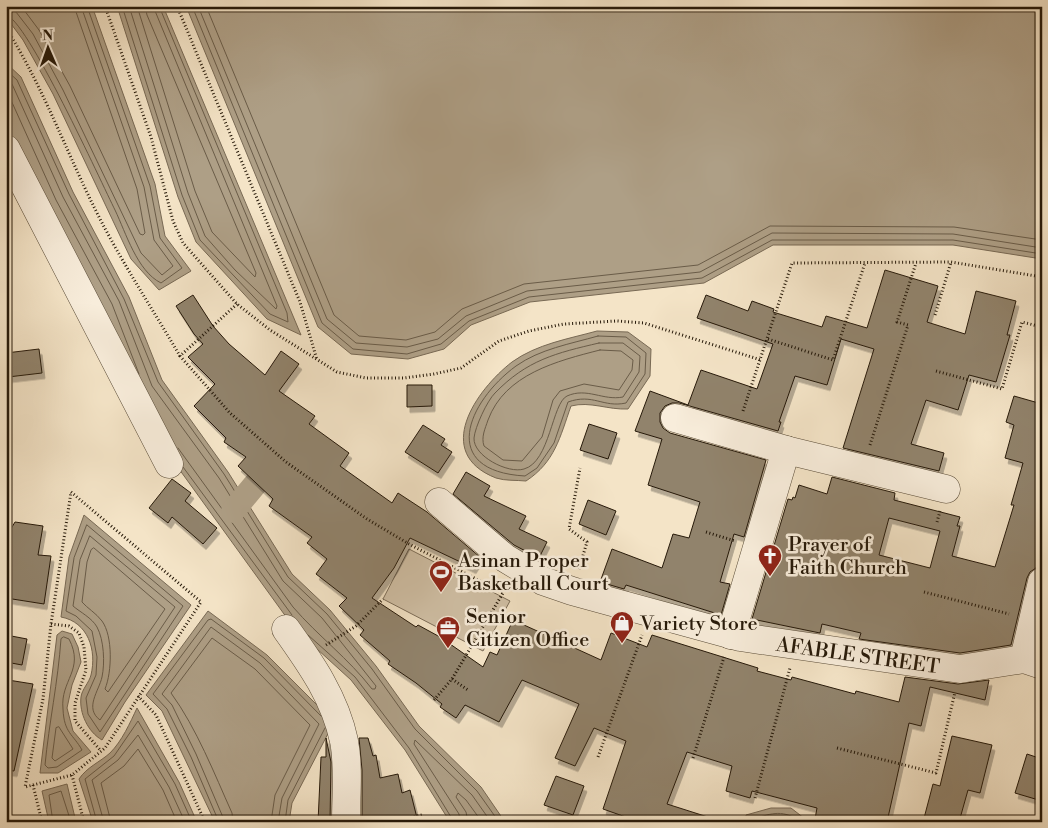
<svg xmlns="http://www.w3.org/2000/svg" width="1048" height="828" viewBox="0 0 1048 828" font-family="'Libre Bodoni',serif">
<defs>
<filter id="shadow"><feDropShadow dx="3" dy="5.5" stdDeviation="0" flood-color="#0004"/></filter>
</defs>
<rect width="100%" height="100%" fill="#f4e4c7"/>
<filter id="stains"><feTurbulence type="fractalNoise" baseFrequency=".004" numOctaves="4"/><feColorMatrix values="0 0 0 0 .2 0 0 0 0 .09 0 0 0 0 .02 0 0 0 .5 -.17"/></filter>
<radialGradient id="worn" r=".72"><stop offset=".6" stop-color="#630" stop-opacity="0"/><stop offset="1" stop-color="#630" stop-opacity=".3"/></radialGradient>
<!-- green -->
<polygon fill="#d1c1a7" stroke="#7c6d58" points="409,549 510,601 483,651 383,599"/>
<!-- water -->
<g fill="#ae9f86" stroke="#786954">
<polygon points="6,6 92,6 155,184 165,236 191,271 159,290 131,259 53,94 23,40 6,17"/>
<polygon points="117,6 163,6 301,335 267,319 196,242 178,197"/>
<polygon points="186,6 1042,6 1042,259 953,245 773,245 704,283 530,302 471,325 444,349 408,359 351,354 318,327"/>
<polygon points="6,63 21,77 73,192 129,297 162,380 228,472 292,574 330,610 376,666 419,726 481,787 505,822 450,822 405,750 351,680 305,638 284,614 166,451 6,168"/>
<path d="M597 331 628 332 651 349 650 376 628 409C608 410 590 401 571 406 560 437 555 462 526 481 517 480 505 481 496 478 432 453 476 390 512 362 537 344 568 339 597 331Z"/>
<path d="M84 515 191 605 125 702 102 740C88 732 79 713 81 697 82 689 89 683 91 675 97 650 88 622 61 617L69 557Z"/>
<polygon points="208,611 267,655 334,722 292,803 289,822 215,822 162,711 146,695"/>
<polygon points="62,631 72,634 78,647 81,662 72,685 67,708 73,731 91,752 58,773 40,773 57,635"/>
<path d="M137 708 179 782 197 822H93L79 779C87 767 100 762 110 753 122 741 130 723 137 708Z"/>
<polygon points="67,784 76,822 49,822 42,791"/>
<polygon points="771,808 791,808 809,822 746,822 746,815"/>
</g>
<g fill="none" stroke-linecap="round" stroke-linejoin="round">
<!-- shore -->
<g stroke="#6a5c48" stroke-width="1">
<polyline points="21,6 39,30 70,86 140,234 143,235 145,233 137,189 74,6"/>
<polyline points="122,6 182,195 200,240 270,314 288,322 287,313 159,6"/>
<polyline points="129,6 188,193 205,236 235,270 276,309 277,306 153,6"/>
<polyline points="137,6 195,191 212,232 255,277 256,273 147,15 145,6"/>
<polyline points="192,6 322,323 353,349 407,354 441,344 469,321 529,297 702,278 772,240 953,240 1042,254"/>
<polyline points="198,6 327,319 356,343 407,347 438,339 466,316 527,291 700,272 772,233 953,234 1042,248"/>
<polyline points="206,6 334,315 359,336 406,340 435,332 462,309 524,284 698,265 770,226 954,227 1042,240"/>
<polyline points="6,8 16,12 33,34 63,90 141,253 162,275 173,266 154,240 144,187 81,6"/>
<path d="M6 15C26 17 102 184 115 210 126 233 137 271 161 283L182 268 160 238 150 186 87 6"/>
<polyline points="6,70 17,80 69,194 124,299 158,382 224,474 288,577 327,614 372,669 415,729 477,791 499,822"/>
<path d="M6 79 12 84 63 197 119 301 152 386 219 478 283 581 322 618 376 686 375 689H372C349 659 318 636 293 607L178 448"/>
<polyline points="6,89 56,200 112,304 139,374"/>
<path d="M598 336 626 337 646 353 645 374 626 403C603 408 593 393 568 402L554 443 537 468 525 476C438 471 467 402 516 366 540 349 570 344 598 336Z"/>
<path d="M599 343H623L640 356 639 372 623 397C603 401 587 387 567 396 552 403 550 462 524 469 508 474 473 456 474 438 475 427 487 401 495 393 527 360 556 353 599 343Z"/>
<path d="M600 350 621 351 633 360 632 370 619 390 584 384 560 391 553 400 542 437 522 461 503 460 484 446C481 437 485 429 488 420 505 374 557 361 600 350Z"/>
<polyline points="183,467 292,615"/>
<polygon points="87,525 183,606 100,732 88,714 86,698 96,675 97,657 92,631 76,616 66,611 74,558"/>
<path d="M90 536 175 607 100 720C84 708 99 691 102 677 105 663 104 640 97 627 92 618 80 612 73 606L80 560Z"/>
<path d="M94 548 165 609 108 692 105 689C112 672 113 636 102 621 96 613 87 608 82 602L87 562 91 550Z"/>
<polyline points="308,635 355,677 409,748 454,822"/>
<path d="M64 637 69 639C85 670 60 680 63 709 64 733 73 734 82 750L57 767 48 768 45 765C49 723 58 682 61 639Z"/>
<polygon points="59,727 73,749 55,761 52,758 56,728"/>
<polyline points="53,822 49,795 61,791 71,822"/>
<polyline points="97,822 85,779 114,756 138,721 175,784 192,822"/>
<polyline points="104,822 92,780 118,760 138,735 169,787 185,822"/>
<polyline points="111,822 101,783 124,766 138,749 163,790 177,822"/>
<polyline points="219,822 191,757 167,709 153,694 208,620 211,619 264,658 321,716"/>
<polyline points="225,822 196,754 172,705 162,694 211,627 260,663 319,724 282,798 278,822"/>
<path d="M233 822 232 813C214 773 197 729 171 693L212 638 255 669 310 725 275 795 271 822"/>
<polyline points="285,822 288,800 325,728"/>
<polyline points="460,822 459,814 414,744 415,740 472,795 491,822"/>
<polyline points="468,822 466,812 456,797 458,793 466,800 482,822"/>
<path d="M751 822 753 819C773 813 783 809 801 822"/>
</g>
<!-- canal -->
<polyline stroke="#ae9f86" stroke-width="24" points="233,511 277,458"/>
</g>
<!-- building -->
<g fill="#91836c" stroke="#261909" fill-rule="evenodd" filter="url(#shadow)">
<polygon points="885,270 938,286 927,322 965,334 976,291 1016,301 1007,335 1010,335 996,382 969,375 958,410 926,400 911,444 944,453 939,471 843,448 874,349 841,339 827,385 795,376 779,422 781,422 778,431 679,403 672,403 665,406 660,413 660,422 663,428 670,433 766,460 744,537 734,534 720,582 730,584 721,615 626,585 624,589 600,582 612,549 662,568 673,534 689,538 700,502 648,485 662,439 635,431 650,391 688,405 701,370 757,389 773,344 697,318 706,295 748,311 752,301 774,309 773,312 822,327 826,316 867,328"/>
<polygon points="193,295 213,326 229,344 265,375 281,351 299,364 279,391 315,416 309,424 349,453 340,466 392,503 398,493 427,512 480,557 473,568 410,538 394,568 372,598 416,627 418,625 440,637 483,667 490,652 497,655 513,620 601,660 611,633 647,647 652,635 758,668 757,671 791,680 792,677 855,694 856,691 899,702 905,677 958,684 989,680 985,700 930,687 921,726 909,723 887,822 829,822 815,819 817,808 752,791 750,798 726,791 732,766 687,752 667,804 711,818 710,822 640,822 603,809 626,741 594,728 575,766 555,758 579,704 522,680 499,722 465,705 456,718 440,707 442,704 416,683 388,664 390,661 360,635 364,630 339,606 347,598 316,574 327,559 307,543 312,537 269,506 273,499 238,466 246,457 224,442 226,438 194,406 215,384 188,357 203,344 194,334 176,306"/>
<polygon points="39,349 42,373 8,377 6,353"/>
<polygon points="407,385 432,385 432,406 407,407"/>
<path d="M1014 396 1042 404V468L1037 481 1042 483V550L1036 568 1030 572 1027 578 1011 645 960 653 859 639 861 633 822 624 820 633 752 619 788 499 792 500 793 497 795 498 799 485 827 494 832 477 895 493 894 500 960 517 957 526H960L952 556 995 567 1014 505H1011L1023 463 1005 458 1014 425 1006 422ZM889 518 940 531 930 568 879 555Z"/>
<polygon points="589,424 617,433 608,459 580,450"/>
<polygon points="423,425 445,439 441,445 452,452 438,473 405,452"/>
<polygon points="466,472 490,486 484,496 526,516 519,529 547,542 539,558 514,545 453,494"/>
<polygon points="172,479 191,493 185,501 217,528 203,544 172,517 168,523 149,508"/>
<polygon points="588,500 616,511 606,535 579,524"/>
<polygon points="15,522 43,526 38,555 51,556 44,604 6,598 6,537"/>
<polygon points="6,635 27,639 22,665 6,662"/>
<polygon points="8,680 33,684 14,771 6,770"/>
<polygon points="952,736 992,745 980,793 968,790 959,822 923,822 933,784 940,786"/>
<polygon points="326,738 331,762 330,822 318,822 321,757 326,757"/>
<polygon points="359,738 368,738 373,756 376,755 380,778 398,774 402,793 410,790 418,822 362,822 362,770"/>
<polygon points="1027,754 1042,759 1042,801 1015,793"/>
<polygon points="556,776 584,786 573,815 544,805"/>
</g>
<g fill="none" stroke-linecap="round" stroke-linejoin="round">
<!-- minor casing -->
<g stroke="#5a4c38" stroke-width="29">
<g id="minor">
<polyline points="6,149 169,464"/>
<polyline points="675,418 786,450 946,489"/>
<polyline points="439,502 505,558 543,581 572,591 740,637 960,669 1024,659 1042,665"/>
<path d="M286 629C311 664 335 698 344 741 349 767 346 795 346 822"/>
<polyline points="731,635 786,450"/>
<polyline points="1024,659 1042,582"/>
</g>
</g>
<!-- path -->
<g stroke="#261909" stroke-width="3" stroke-dasharray="1 2.5" stroke-linecap="butt">
<polyline points="105,6 151,137 173,221 183,243 237,304 270,330 337,372 366,378 404,378 434,374 461,368 499,341 529,331 564,324 617,321 644,323 761,360"/>
<polyline points="177,6 300,302 317,360"/>
<path d="M6 28C44 88 67 154 99 217 123 264 153 310 180 356"/>
<polyline points="237,304 180,356 230,413 286,462 367,519 409,544 503,593 507,586"/>
<polyline points="935,315 951,262"/>
<polyline points="768,339 833,360 865,263"/>
<polyline points="936,371 1002,389 1022,322 1042,327"/>
<polyline points="743,411 792,263 951,262 1042,277"/>
<polyline points="870,445 908,325 897,322 916,263"/>
<polygon points="71,492 201,602 105,748 72,775 25,787 43,699 51,624"/>
<polyline points="937,522 940,511"/>
<polyline points="706,532 735,541"/>
<polyline points="579,569 587,542 569,529 580,468"/>
<polyline points="924,592 1009,614"/>
<polyline points="51,624 69,626 79,633 84,647 86,670 75,703 75,721 101,751"/>
<polyline points="326,645 356,626 383,599"/>
<polyline points="452,679 468,690"/>
<polyline points="138,696 156,715 205,822"/>
<polyline points="434,700 452,679 503,593"/>
<polyline points="837,748 936,773 955,692"/>
<polyline points="598,757 642,635"/>
<polyline points="693,758 724,657"/>
<polyline points="72,775 84,822"/>
<polyline points="33,785 42,822"/>
<polyline points="755,798 790,668"/>
<polyline points="390,822 422,815"/>
</g>
<!-- minor -->
<use href="#minor" stroke="#f8eddb" stroke-width="28"/>
</g>
<!-- icons -->
<defs>
<g id="church-pin" transform="scale(1.25)"><path d="M0 17L-7.5 6A9.5 9.5 0 1 1 7.5 6Z" fill="#8f2418" stroke="#f8eddb"/><path d="M-1.2-6h2.4v3.5h3.3v2.4h-3.3V6h-2.4V-.1h-3.3v-2.4h3.3Z" fill="#fff"/></g>
<g id="stadium-pin" transform="scale(1.25)"><path d="M0 17L-7.5 6A9.5 9.5 0 1 1 7.5 6Z" fill="#8f2418" stroke="#f8eddb"/><path d="M0-5a6.5 5 0 1 0 0 10a6.5 5 0 1 0 0-10ZM-3.5-1.8h7v3.6h-7Z" fill="#fff"/></g>
<g id="shop-pin" transform="scale(1.25)"><path d="M0 17L-7.5 6A9.5 9.5 0 1 1 7.5 6Z" fill="#8f2418" stroke="#f8eddb"/><path d="M-5-2.5h2.3a2.7 3.5 0 0 1 5.4 0H5L5.5 6h-11ZM-1.5-2.5h3a1.5 2.3 0 0 0-3 0Z" fill="#fff"/></g>
<g id="office-pin" transform="scale(1.25)"><path d="M0 17L-7.5 6A9.5 9.5 0 1 1 7.5 6Z" fill="#8f2418" stroke="#f8eddb"/><path d="M-6-3h4V-5.5h4V-3h4V5H-6ZM-1-4.5V-3h2v-1.5ZM-6 0V1H6V0Z" fill="#fff"/></g>
</defs>
<g fill-rule="evenodd">
<use href="#church-pin" x="770" y="556"/>
<use href="#stadium-pin" x="441" y="572"/>
<use href="#shop-pin" x="622" y="623"/>
<use href="#office-pin" x="448" y="628"/>
</g>
<g text-anchor="middle" stroke-width="5" stroke-linejoin="round" paint-order="stroke">
<!-- poi labels -->
<g font-size="20" fill="#261909" stroke="#f8eddb" text-anchor="start">
<text x="788" y="551">Prayer of<tspan x="788" dy="23">Faith Church</tspan></text>
<text x="458" y="567">Asinan Proper<tspan x="458" dy="23">Basketball Court</tspan></text>
<text x="466" y="623">Senior<tspan x="466" dy="23">Citizen Office</tspan></text>
<text x="640" y="630">Variety Store</text>
</g>
<!-- street labels -->
<g font-size="20" fill="#261909" stroke="#f8eddb">
<text transform="translate(858 655) rotate(8)" y="7">AFABLE STREET</text>
</g>
</g>
<!-- margin -->
<rect width="1048" height="828" fill="none" stroke="#f4e4c7" stroke-width="25"/>
<rect x="8" y="8" width="1033" height="813" fill="none" stroke="#261909" stroke-width="2.5"/>
<rect x="12" y="12" width="1023" height="803" fill="none" stroke="#261909"/>
<!-- north arrow -->
<g transform="translate(48 48) rotate(358)" stroke="#f8eddb" stroke-width="4" paint-order="stroke">
<path d="M0-4L9 19L0 12L-9 19Z" fill="#261909"/>
<text y="-8" font-size="14" font-weight="bold" text-anchor="middle" fill="#261909">N</text>
</g>
<rect width="100%" height="100%" filter="url(#stains)"/>
<rect width="100%" height="100%" fill="url(#worn)"/>
</svg>
